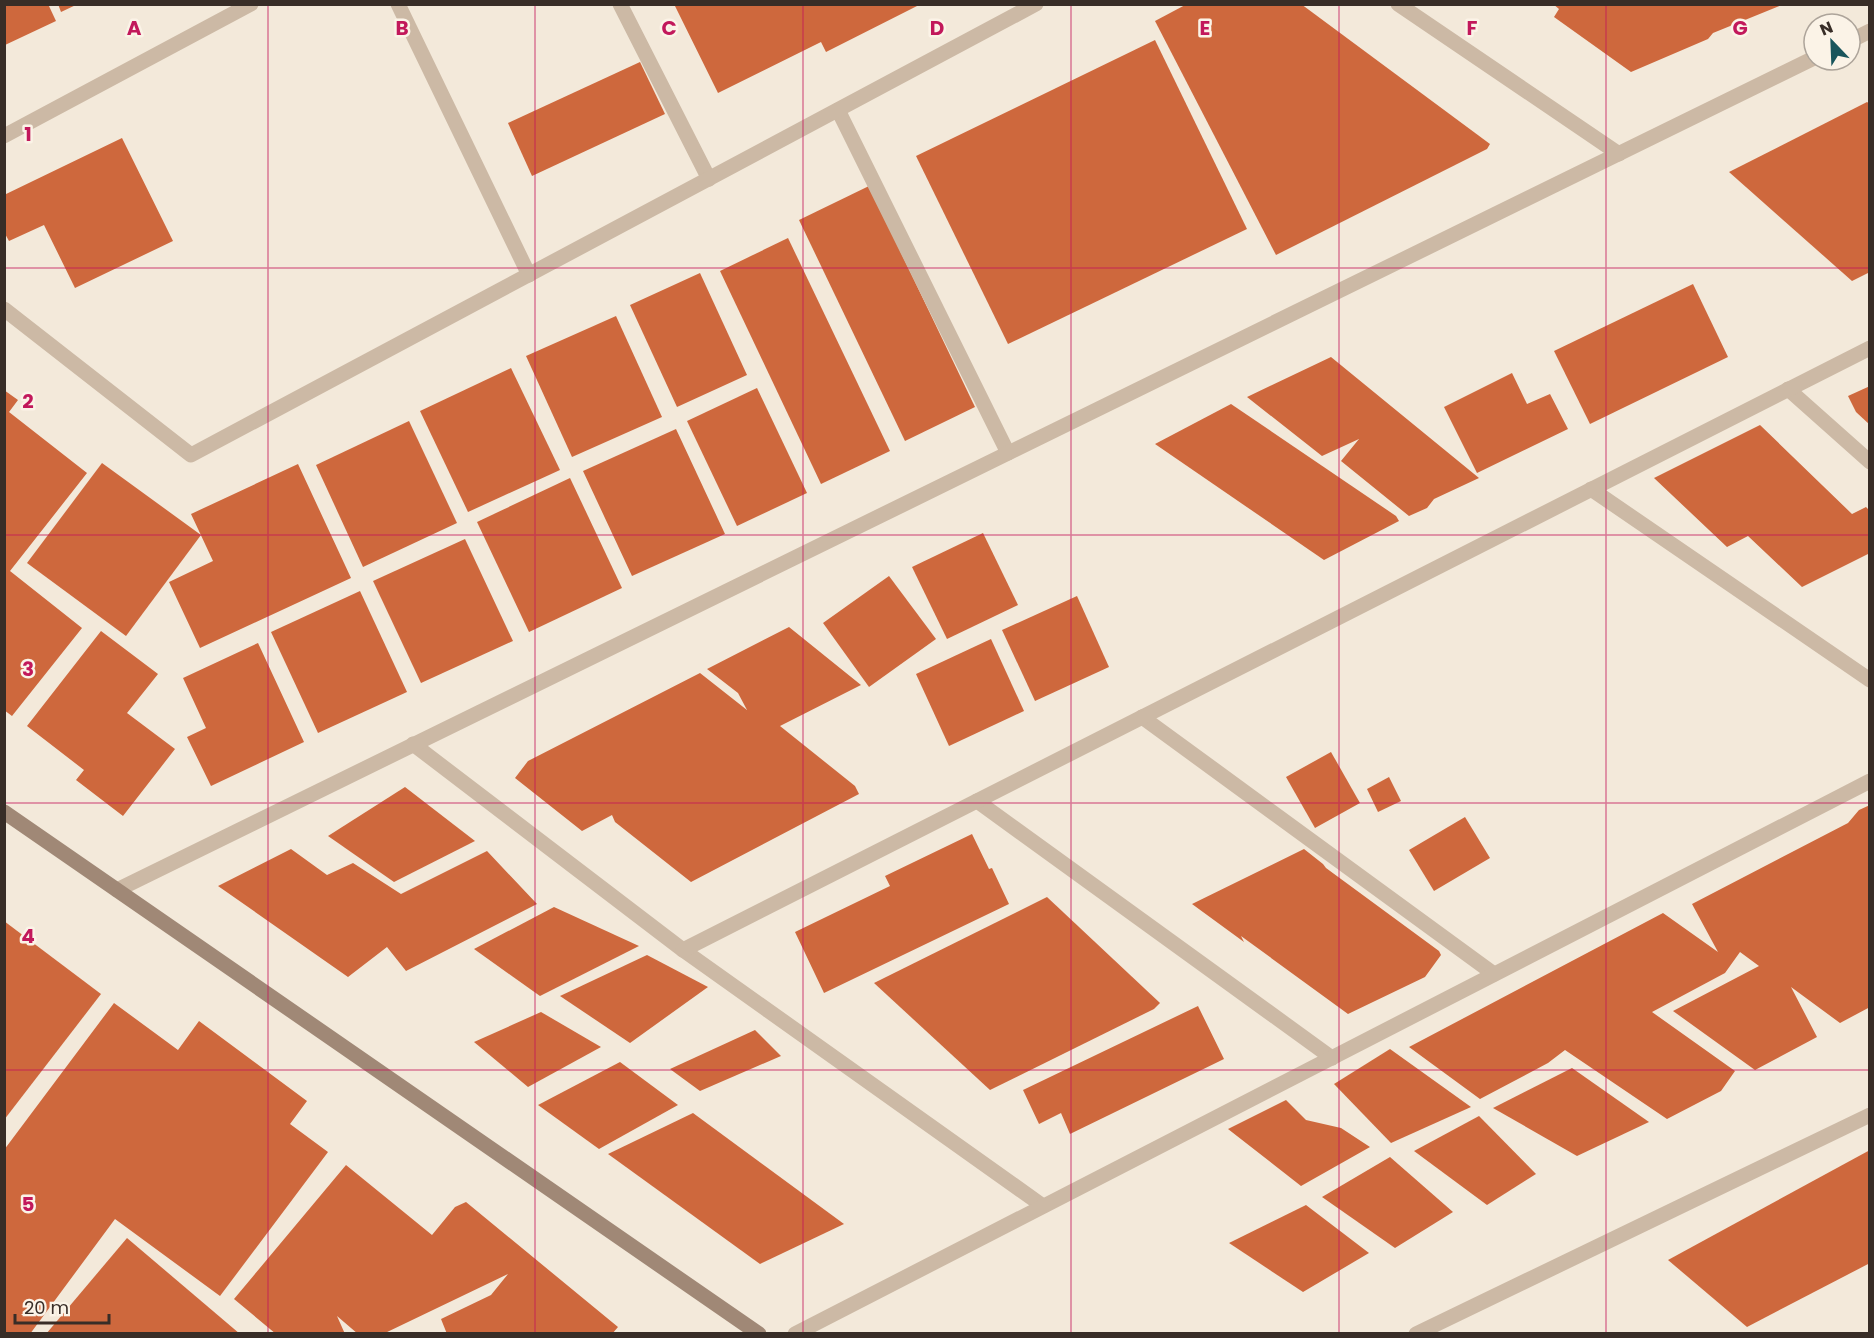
<svg xmlns="http://www.w3.org/2000/svg" width="1874" height="1338" viewBox="0 0 1874 1338" font-family="Poppins,sans-serif">
<rect width="100%" height="100%" fill="#f3e9da"/>
<!-- building -->
<g fill="#ce683d">
<polygon points="5,4 48,4 56,21 5,45"/>
<polygon points="58,4 78,4 61,12"/>
<polygon points="674,4 921,4 826,52 821,42 718,93"/>
<polygon points="1187,4 1301,4 1490,144 1487,149 1276,255 1155,21"/>
<polygon points="1553,4 1782,4 1782,5 1713,33 1708,39 1631,72 1554,17 1559,9"/>
<polygon points="1155,40 1247,229 1008,344 916,156"/>
<polygon points="640,62 665,114 532,176 508,123"/>
<polygon points="1867,102 1870,104 1870,272 1852,281 1729,172"/>
<polygon points="122,138 173,241 75,288 44,225 9,241 4,232 4,195"/>
<polygon points="869,186 975,407 905,441 799,220"/>
<polygon points="788,238 890,451 821,484 720,271"/>
<polygon points="700,273 747,375 677,407 630,305"/>
<polygon points="1693,284 1728,357 1590,424 1554,351"/>
<polygon points="616,316 662,417 572,457 526,356"/>
<polygon points="1331,357 1479,478 1434,499 1427,508 1409,516 1341,461 1359,439 1322,456 1247,397"/>
<polygon points="511,368 560,470 468,512 420,411"/>
<polygon points="1512,373 1527,404 1550,394 1568,429 1477,473 1444,407"/>
<polygon points="1870,386 1870,425 1856,412 1848,396"/>
<polygon points="757,388 807,493 737,526 687,421"/>
<polygon points="4,390 18,400 9,412 87,473 10,571 82,628 12,716 4,710"/>
<polygon points="1231,404 1396,516 1399,521 1324,560 1155,444"/>
<polygon points="409,421 457,523 363,567 316,465"/>
<polygon points="1760,425 1852,514 1866,507 1870,511 1870,553 1802,587 1748,536 1727,547 1654,478"/>
<polygon points="676,429 725,534 632,576 583,471"/>
<polygon points="102,463 201,535 126,636 27,563"/>
<polygon points="298,464 351,578 200,648 169,582 213,561 191,514"/>
<polygon points="570,478 622,588 529,632 477,522"/>
<polygon points="983,533 1018,605 947,639 912,567"/>
<polygon points="465,539 513,641 421,683 373,581"/>
<polygon points="889,576 936,639 869,687 823,623"/>
<polygon points="360,591 407,692 318,733 271,632"/>
<polygon points="1077,596 1109,667 1035,701 1002,630"/>
<polygon points="789,627 861,685 780,726 855,786 859,794 691,882 615,822 612,815 582,831 515,778 528,761 700,673 747,710 738,693 707,669"/>
<polygon points="101,631 158,674 127,713 175,749 123,816 76,780 84,770 27,726"/>
<polygon points="991,639 1024,711 949,746 916,674"/>
<polygon points="258,643 304,742 211,786 187,737 206,728 183,678"/>
<polygon points="1331,752 1360,803 1315,828 1286,777"/>
<polygon points="1389,777 1401,801 1378,812 1367,789"/>
<polygon points="405,787 475,841 394,882 328,836"/>
<polygon points="1870,805 1870,1007 1840,1023 1791,987 1817,1037 1755,1070 1673,1011 1759,966 1740,952 1725,973 1652,1012 1735,1071 1721,1091 1667,1119 1565,1050 1548,1063 1480,1099 1409,1047 1663,913 1718,952 1692,904 1848,823 1859,810"/>
<polygon points="1465,817 1490,858 1434,891 1409,850"/>
<polygon points="972,834 989,869 992,868 1009,904 824,993 795,932 890,886 885,876"/>
<polygon points="291,849 327,875 353,863 401,894 487,851 537,904 406,971 387,947 348,977 218,886"/>
<polygon points="1304,849 1323,864 1326,868 1439,951 1441,955 1425,977 1348,1014 1241,936 1244,942 1192,904"/>
<polygon points="1047,897 1160,1003 1154,1009 990,1090 874,983"/>
<polygon points="554,907 639,946 540,996 474,949"/>
<polygon points="4,921 101,994 4,1120"/>
<polygon points="647,955 708,987 630,1043 560,996"/>
<polygon points="114,1003 178,1050 199,1021 307,1101 290,1124 328,1152 220,1296 115,1219 30,1334 4,1334 4,1150"/>
<polygon points="1198,1006 1224,1059 1070,1134 1061,1113 1039,1124 1023,1090"/>
<polygon points="541,1012 601,1047 528,1087 474,1042"/>
<polygon points="755,1030 781,1056 700,1091 670,1069"/>
<polygon points="1390,1049 1471,1107 1391,1143 1334,1084"/>
<polygon points="620,1062 678,1105 599,1149 538,1105"/>
<polygon points="1572,1068 1649,1122 1577,1156 1493,1108"/>
<polygon points="1286,1100 1306,1120 1341,1128 1370,1147 1301,1186 1228,1129"/>
<polygon points="693,1113 844,1224 760,1264 608,1154"/>
<polygon points="1479,1116 1536,1174 1487,1205 1414,1151"/>
<polygon points="1870,1150 1870,1263 1747,1327 1668,1260"/>
<polygon points="1390,1157 1453,1212 1395,1248 1322,1197"/>
<polygon points="346,1165 432,1235 455,1207 466,1202 618,1327 612,1334 447,1334 441,1319 491,1295 508,1274 383,1334 358,1334 337,1316 345,1334 276,1334 234,1299"/>
<polygon points="1306,1205 1369,1253 1303,1292 1229,1243"/>
<polygon points="127,1238 240,1334 46,1334"/>
</g>
<g fill="none" stroke-linecap="round" stroke-linejoin="round">
<!-- street -->
<g stroke="#ccb9a5" stroke-width="15">
<polyline points="398,4 529,275"/>
<polyline points="620,4 709,179"/>
<polyline points="1398,4 1619,154"/>
<polyline points="1850,41 1870,31"/>
<polyline points="838,110 1008,453"/>
<polyline points="4,136 251,4"/>
<polyline points="4,309 191,455 1036,4"/>
<polyline points="1788,389 1870,462"/>
<polyline points="1591,489 1870,680"/>
<polyline points="1142,717 1494,974"/>
<polyline points="413,744 683,950 1043,1206"/>
<polyline points="977,801 1332,1058"/>
<polyline points="117,890 1814,58"/>
<polyline points="683,950 1870,348"/>
<polyline points="795,1334 1870,781"/>
<polyline points="1416,1334 1870,1115"/>
</g>
<!-- secondary -->
<polyline stroke="#a08876" stroke-width="15" points="4,812 759,1334"/>
</g>
<!-- grid -->
<path fill="none" stroke="#c2185b" stroke-width="1.5" stroke-opacity="0.55" d="M268 4V1334M535 4V1334M803 4V1334M1071 4V1334M1339 4V1334M1606 4V1334M4 268H1870M4 535H1870M4 803H1870M4 1070H1870"/>
<g font-size="20" text-anchor="middle" font-weight="bold" fill="#c2185b" stroke="#fbf3e7" stroke-width="5" stroke-linejoin="round" paint-order="stroke">
<text x="134" y="35">A</text>
<text x="402" y="35">B</text>
<text x="669" y="35">C</text>
<text x="937" y="35">D</text>
<text x="1205" y="35">E</text>
<text x="1472" y="35">F</text>
<text x="1740" y="35">G</text>
<text x="28" y="141">1</text>
<text x="28" y="408">2</text>
<text x="28" y="676">3</text>
<text x="28" y="943">4</text>
<text x="28" y="1211">5</text>
</g>
<!-- border -->
<rect width="1874" height="1338" fill="none" stroke="#382d27" stroke-width="12"/>
<!-- north arrow -->
<g transform="translate(1832 42) rotate(337)"><circle r="28" fill="#fbf3e7" stroke="#ada49a" stroke-width="1.5"/>
<path d="M0-4.5L10 22L0 15L-10 22Z" fill="#19555c"/>
<text y="-9" font-size="16" font-weight="bold" text-anchor="middle" fill="#382d27">N</text>
</g>
<!-- scale -->
<path d="M15 1314v9h94v-9" fill="none" stroke="#382d27" stroke-width="3"/>
<text x="24" y="1314" font-size="18" fill="#382d27" stroke="#fbf3e7" stroke-width="4.5" paint-order="stroke">20 m</text>
</svg>
